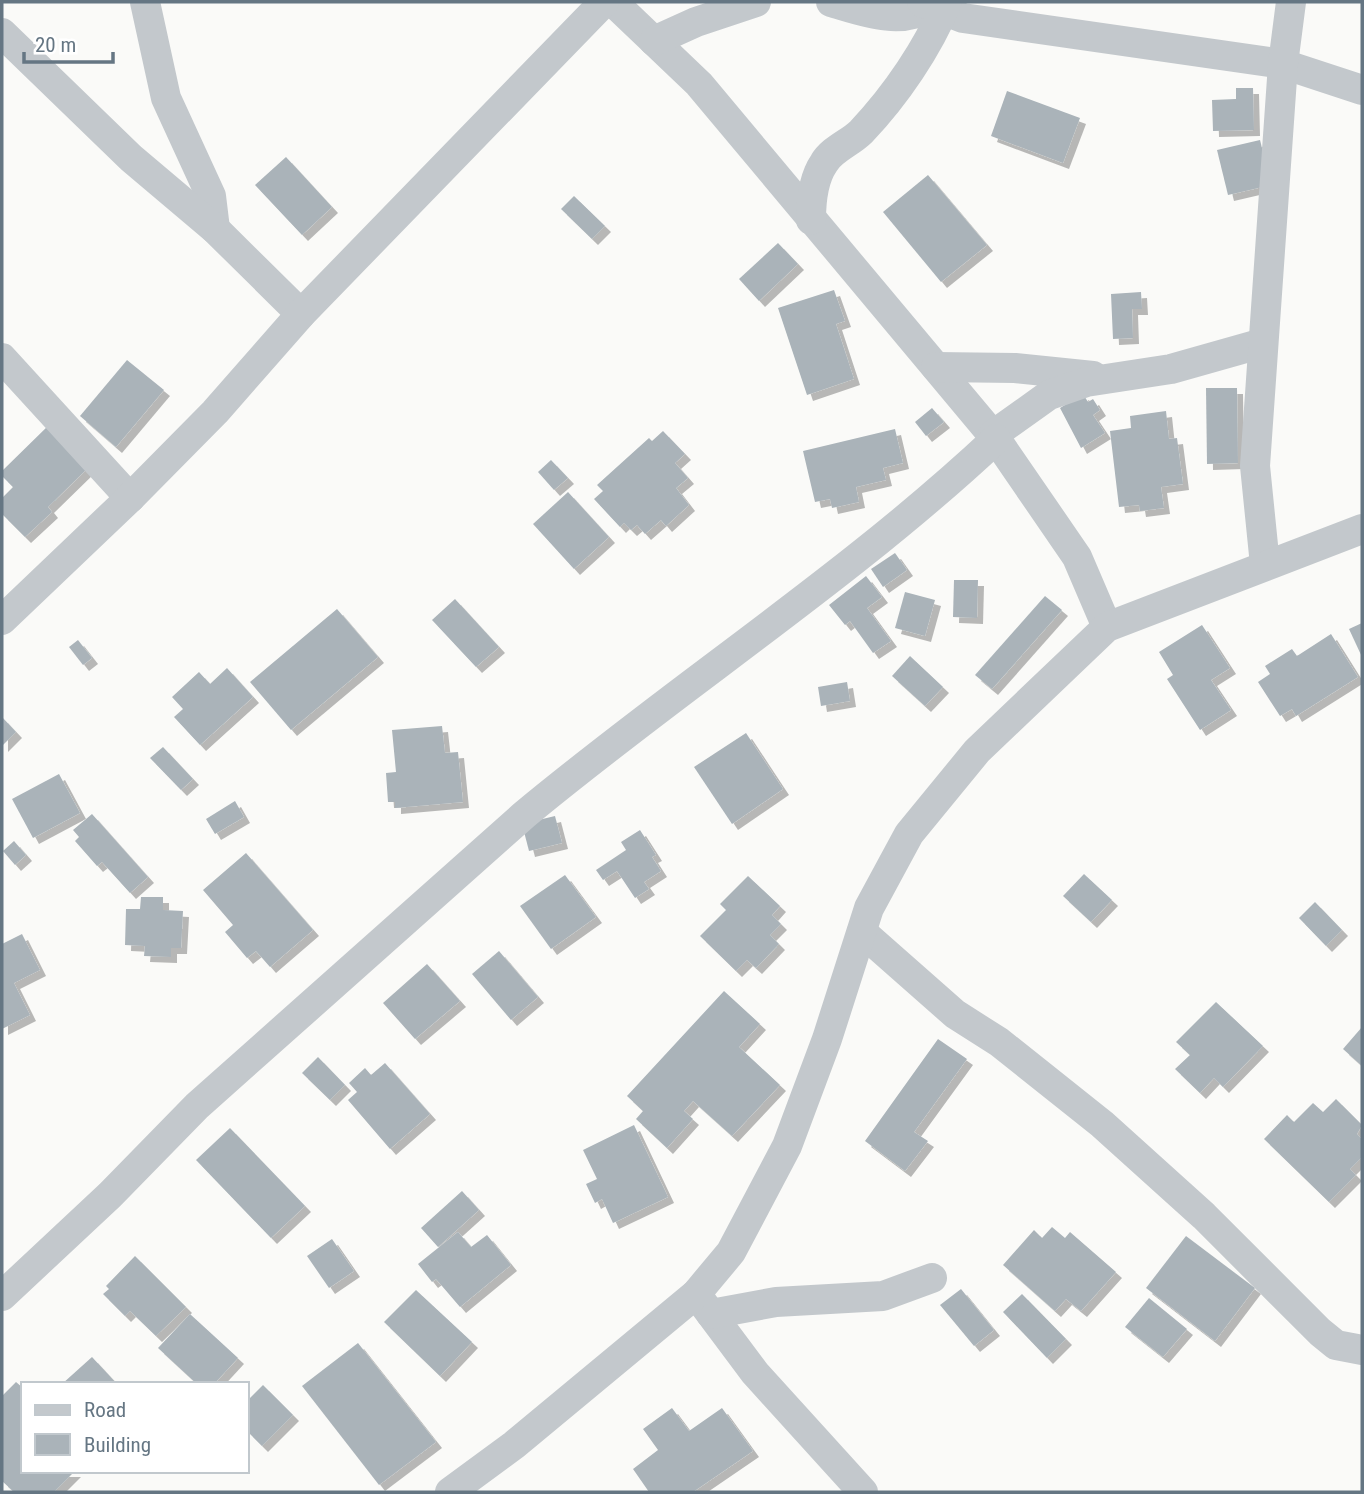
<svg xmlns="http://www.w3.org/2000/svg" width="1364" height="1494" viewBox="0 0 1364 1494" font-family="'Roboto Condensed',sans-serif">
<defs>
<filter id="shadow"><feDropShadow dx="6" dy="6" stdDeviation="0" flood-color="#0004"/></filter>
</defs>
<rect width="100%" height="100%" fill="#fafaf8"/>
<!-- building -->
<g fill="#aab3b9" filter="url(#shadow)">
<polygon points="1236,88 1253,88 1254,130 1213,131 1212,100 1236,99"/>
<polygon points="1007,91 1080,118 1063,163 991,136"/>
<polygon points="1260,140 1271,185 1228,195 1217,150"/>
<polygon points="286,157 332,207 302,235 255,185"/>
<polygon points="928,175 987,245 941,282 883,212"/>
<polygon points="574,196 605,226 592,239 561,209"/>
<polygon points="778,243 798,264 759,301 739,279"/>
<polygon points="834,290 845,321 836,324 854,379 807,395 778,308"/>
<polygon points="1141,292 1142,309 1132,309 1133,338 1113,339 1111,294"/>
<polygon points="127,360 164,390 116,447 80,416"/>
<polygon points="1206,388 1237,388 1238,463 1207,464"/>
<polygon points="1083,394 1088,402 1093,399 1100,410 1093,415 1105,433 1081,448 1060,408"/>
<polygon points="932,408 944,422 926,436 915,422"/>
<polygon points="1166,411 1169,439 1177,438 1183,484 1161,487 1164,508 1140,511 1139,505 1119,507 1110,431 1131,428 1130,416"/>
<polygon points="51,423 92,464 48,507 52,512 25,537 2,514 2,498 13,487 2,476 2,471"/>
<polygon points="895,429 903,463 883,468 886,480 856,487 859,502 832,508 830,499 815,502 803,451"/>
<polygon points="663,431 685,454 675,463 688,478 676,488 689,505 666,526 661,520 645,534 637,525 631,530 624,523 620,527 594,499 603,491 597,485 649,438 652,441"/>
<polygon points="551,460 568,478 554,490 538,472"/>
<polygon points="568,492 609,537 574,569 533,524"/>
<polygon points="895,553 907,570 883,587 871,569"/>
<polygon points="866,576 882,597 867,608 891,641 873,653 850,621 845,625 829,605"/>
<polygon points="954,580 978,580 977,618 953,617"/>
<polygon points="905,592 935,600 925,636 895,628"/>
<polygon points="1045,596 1062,610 992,689 975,675"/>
<polygon points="455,599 499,647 476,667 432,620"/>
<polygon points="337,609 378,657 291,730 250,682"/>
<polygon points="1362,623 1362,657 1349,629"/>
<polygon points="1202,625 1230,668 1211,680 1231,710 1200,730 1167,679 1173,675 1159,652"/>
<polygon points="1331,634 1358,677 1296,716 1292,709 1280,716 1258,682 1270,674 1265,666 1292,649 1297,656"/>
<polygon points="78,640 92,658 83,665 69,647"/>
<polygon points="910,656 943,687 925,706 892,676"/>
<polygon points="227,668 253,697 200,745 174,717 183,709 172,697 199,672 210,684"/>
<polygon points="847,682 850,701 821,706 818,687"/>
<polygon points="2,717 16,732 2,746"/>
<polygon points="442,726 445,753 458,752 463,802 395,808 395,802 388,802 386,773 396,772 392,730"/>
<polygon points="746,733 783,789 732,824 694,767"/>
<polygon points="163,747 193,779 181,790 150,758"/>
<polygon points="59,774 80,813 33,838 12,799"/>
<polygon points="235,801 244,817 215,834 206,819"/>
<polygon points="92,814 148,877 130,893 102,862 97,866 75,841 79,837 73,830"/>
<polygon points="555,816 562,843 529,851 522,824"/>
<polygon points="640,830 656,855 652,857 661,871 644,882 649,889 635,898 617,871 603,880 596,870 626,850 621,842"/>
<polygon points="14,841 26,855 15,865 3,851"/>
<polygon points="246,853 313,930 270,967 256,951 247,958 225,932 233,925 203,890"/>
<polygon points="1084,874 1112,900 1091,922 1063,896"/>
<polygon points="565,875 596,917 551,949 520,906"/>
<polygon points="748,876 780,906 772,915 781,924 770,935 779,944 756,968 747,960 736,971 700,936 726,910 720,904"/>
<polygon points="141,897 163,897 163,910 183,911 181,948 171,948 171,957 144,956 145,946 125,945 126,909 140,909"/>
<polygon points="1315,902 1342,930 1326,946 1299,918"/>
<polygon points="22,934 40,970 14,983 30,1015 2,1029 2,944"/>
<polygon points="499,951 538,997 511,1020 472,974"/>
<polygon points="427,964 460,1001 415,1039 383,1003"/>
<polygon points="724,991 760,1024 739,1047 780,1085 732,1136 693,1101 684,1111 693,1119 667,1148 636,1119 643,1111 627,1096"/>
<polygon points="1216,1002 1263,1046 1223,1087 1214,1078 1200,1093 1175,1069 1190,1055 1176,1042"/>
<polygon points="1362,1027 1362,1066 1343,1049"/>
<polygon points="938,1039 967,1059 914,1132 928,1141 905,1171 865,1141"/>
<polygon points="318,1057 345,1085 330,1100 302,1073"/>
<polygon points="385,1063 430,1114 390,1149 348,1100 357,1092 349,1083 365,1068 371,1075"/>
<polygon points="1336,1099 1362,1125 1357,1134 1362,1139 1362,1157 1350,1169 1356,1175 1329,1202 1264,1139 1287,1115 1294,1122 1313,1103 1323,1112"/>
<polygon points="634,1125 668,1197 613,1223 602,1199 595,1203 586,1184 597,1179 583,1150"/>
<polygon points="230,1128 305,1206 271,1238 196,1160"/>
<polygon points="462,1191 479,1210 438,1247 421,1228"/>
<polygon points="1052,1227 1065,1238 1070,1232 1116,1272 1081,1311 1066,1299 1055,1311 1003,1265 1034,1230 1042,1238"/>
<polygon points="458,1232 471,1247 487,1235 511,1265 460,1307 436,1279 432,1282 418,1264"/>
<polygon points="1186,1236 1255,1288 1215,1341 1146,1288"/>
<polygon points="332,1239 354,1271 329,1288 307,1256"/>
<polygon points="135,1256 186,1307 156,1336 130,1311 125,1316 103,1294 109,1289 106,1286"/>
<polygon points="961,1289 994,1330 974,1346 940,1305"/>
<polygon points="416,1290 472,1342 440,1376 384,1322"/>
<polygon points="1022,1294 1066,1339 1047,1358 1003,1312"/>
<polygon points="1149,1298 1187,1329 1163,1357 1125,1327"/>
<polygon points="190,1314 238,1358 214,1384 197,1384 158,1348"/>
<polygon points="358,1343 436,1442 379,1485 302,1386"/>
<polygon points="92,1357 117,1384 62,1384"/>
<polygon points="16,1382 23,1388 23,1471 75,1471 54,1492 14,1492 2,1481 2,1396"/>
<polygon points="263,1385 293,1415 262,1446 247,1431 247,1401"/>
<polygon points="672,1408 689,1431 722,1408 753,1451 693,1492 649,1492 633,1469 658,1450 643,1429"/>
</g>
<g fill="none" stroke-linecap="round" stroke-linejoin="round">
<!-- street -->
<g stroke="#c3c8cc" stroke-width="30">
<polyline points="145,2 166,98 211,196 215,229"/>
<polyline points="613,2 699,84 996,439 1077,557 1107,627"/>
<path d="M831 2C862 11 900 26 930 7"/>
<polyline points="922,2 963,18 1283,64 1362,90"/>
<polyline points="2,33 131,158 215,229 301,314"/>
<polyline points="654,41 696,22 756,2"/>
<path d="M811 220C811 201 813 179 824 163 832 149 850 143 861 132 896 95 928 48 947 2"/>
<polyline points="2,358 130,498"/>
<polyline points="936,367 1015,368 1093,376"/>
<polyline points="993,435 1049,395 1086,382 1171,369 1263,343"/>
<polyline points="1265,565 1255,466 1283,64 1291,2"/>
<polyline points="2,620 130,498 215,412 301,314 604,2"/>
<polyline points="862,932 955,1014 999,1042 1102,1124 1204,1216 1320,1332 1336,1345 1362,1350"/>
<polyline points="696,1294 755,1373 863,1492"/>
<path d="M2 1296 110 1195 197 1106 524 815C679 686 849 577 996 439"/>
<polyline points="711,1314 776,1302 883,1296 932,1278"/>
<polyline points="450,1492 514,1445 696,1294 731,1252 787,1146 827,1039 869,908 909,834 977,751 1107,627 1362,529"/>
</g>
</g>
<!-- border -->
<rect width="1364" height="1494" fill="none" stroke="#657683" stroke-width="7"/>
<!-- legend -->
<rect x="21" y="1382" width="228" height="91" fill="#ffffff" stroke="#c1c8cd" stroke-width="2"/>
<rect x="35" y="1405" width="35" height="10" fill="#c3c8cc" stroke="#c1c8cd" stroke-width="2"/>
<text x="84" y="1417" font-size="21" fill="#657683">Road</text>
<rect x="35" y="1434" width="35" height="21" fill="#aab3b9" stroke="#c1c8cd" stroke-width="2"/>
<text x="84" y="1452" font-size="21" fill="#657683">Building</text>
<!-- scale -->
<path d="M24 52v10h89v-10" fill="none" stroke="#657683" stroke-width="3.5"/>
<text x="35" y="52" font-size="21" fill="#657683" stroke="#ffffff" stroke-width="5" paint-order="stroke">20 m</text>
</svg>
